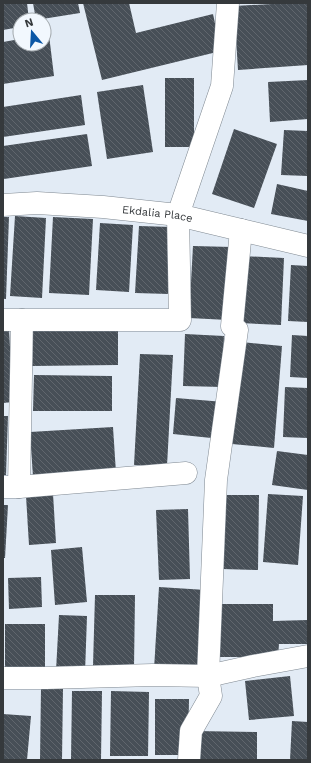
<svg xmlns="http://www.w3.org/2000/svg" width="311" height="763" viewBox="0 0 311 763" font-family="'Work Sans',sans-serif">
<defs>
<pattern id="building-back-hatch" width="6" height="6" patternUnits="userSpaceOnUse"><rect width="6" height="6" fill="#474f57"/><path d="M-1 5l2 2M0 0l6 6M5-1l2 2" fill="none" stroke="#60666d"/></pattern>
</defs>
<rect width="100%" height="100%" fill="#e2ebf5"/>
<!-- building -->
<g fill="url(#building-back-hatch)">
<polygon points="3,3 27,3 29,20 20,20 20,27 3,30"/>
<polygon points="33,3 78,3 80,13 36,20"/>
<polygon points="83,3 129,3 136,33 213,14 221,51 102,80"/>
<polygon points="290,3 308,3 308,65 238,70 234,6"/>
<polygon points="49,35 54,76 3,84 3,42 20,39 20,44 44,44 44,36"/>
<rect x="165" y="78" width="29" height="69"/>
<polygon points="308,80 308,119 270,122 268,82"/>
<polygon points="143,85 153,152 107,159 97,92"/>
<polygon points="81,95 85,125 3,137 3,107"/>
<polygon points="234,129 277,144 254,208 212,194"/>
<polygon points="284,130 308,131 308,176 281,175"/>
<polygon points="87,134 92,166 4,179 3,173 3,146"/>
<polygon points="277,184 308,191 308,221 271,214"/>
<polygon points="15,216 46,218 42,298 10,296"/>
<polygon points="3,217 9,217 6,299 3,299"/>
<polygon points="53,217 93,219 89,295 49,293"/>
<polygon points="100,223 133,225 129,292 96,290"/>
<polygon points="139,226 172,227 169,294 135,293"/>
<polygon points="193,246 232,247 228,320 189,318"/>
<polygon points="243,256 284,258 281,325 239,323"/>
<polygon points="291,265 308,266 308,322 288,321"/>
<polygon points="3,329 9,329 13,402 3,403"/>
<polygon points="33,330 118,330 118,365 32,366"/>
<polygon points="185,334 224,336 222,387 183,386"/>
<polygon points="292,335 308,336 308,378 290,377"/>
<polygon points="241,342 282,346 274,448 232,444"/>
<polygon points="140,354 173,355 167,466 134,465"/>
<polygon points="34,375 112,376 112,411 33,411"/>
<polygon points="285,387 308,388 308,438 283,437"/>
<polygon points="176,398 224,402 221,439 173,434"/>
<polygon points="3,416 8,416 6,475 3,475"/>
<polygon points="113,427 116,473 33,477 30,432"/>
<polygon points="277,451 308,455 308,490 272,485"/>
<polygon points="53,494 56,543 29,545 26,496"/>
<polygon points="268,494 303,496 298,565 263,562"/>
<polygon points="223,495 259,495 258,570 222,569"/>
<polygon points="3,505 8,505 5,558 3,558"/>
<polygon points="188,509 190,579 159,580 156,510"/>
<polygon points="82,547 87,602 55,605 51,550"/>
<polygon points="41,577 42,607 9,609 8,578"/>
<polygon points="159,587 206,590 201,672 154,669"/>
<polygon points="95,595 135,595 134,667 93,666"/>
<polygon points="219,604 273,604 273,621 308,620 308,644 279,644 278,657 219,657"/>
<polygon points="59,615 87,616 85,673 56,671"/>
<rect x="5" y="624" width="40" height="48"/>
<polygon points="290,676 294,716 249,720 245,681"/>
<polygon points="41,688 63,688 62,760 40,760"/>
<polygon points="72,691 102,691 101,760 71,760"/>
<polygon points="111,691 149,692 148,756 110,756"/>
<polygon points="155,699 189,699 188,755 155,755"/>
<polygon points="3,714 31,716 27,760 3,760"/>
<polygon points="292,721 308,722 308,760 290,760"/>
<polygon points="195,731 257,732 257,760 194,760"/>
</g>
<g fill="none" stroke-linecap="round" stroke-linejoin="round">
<!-- street casing -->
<g stroke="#7f8891" stroke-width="23">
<g id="street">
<path id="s1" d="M3 205 37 203 103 207 178 215 308 246"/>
<polyline points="3,320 180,320 178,215 222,86 228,3"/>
<polyline points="3,487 19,487 186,473"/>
<polyline points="19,487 22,320"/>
<polyline points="3,678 46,678 153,675 208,676 253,666 308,656"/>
<polyline points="189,760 191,731 211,696 208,676 216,480 237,330 232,326 241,230"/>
</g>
</g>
<!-- street -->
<use href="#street" stroke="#fff" stroke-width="22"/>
</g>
<g text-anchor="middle" stroke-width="4" stroke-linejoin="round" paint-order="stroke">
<!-- street labels -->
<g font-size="11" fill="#35393c" stroke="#f2f8fe">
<text dy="4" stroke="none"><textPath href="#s1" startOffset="155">Ekdalia Place</textPath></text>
</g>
</g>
<!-- border -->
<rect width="311" height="763" fill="none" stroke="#35393c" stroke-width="8"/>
<!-- north arrow -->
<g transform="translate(32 32) rotate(342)"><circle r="19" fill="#f2f8fe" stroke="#a6acb0"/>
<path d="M0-3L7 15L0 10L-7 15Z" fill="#0b57a6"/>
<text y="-6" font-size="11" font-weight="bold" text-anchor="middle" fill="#35393c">N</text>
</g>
</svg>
